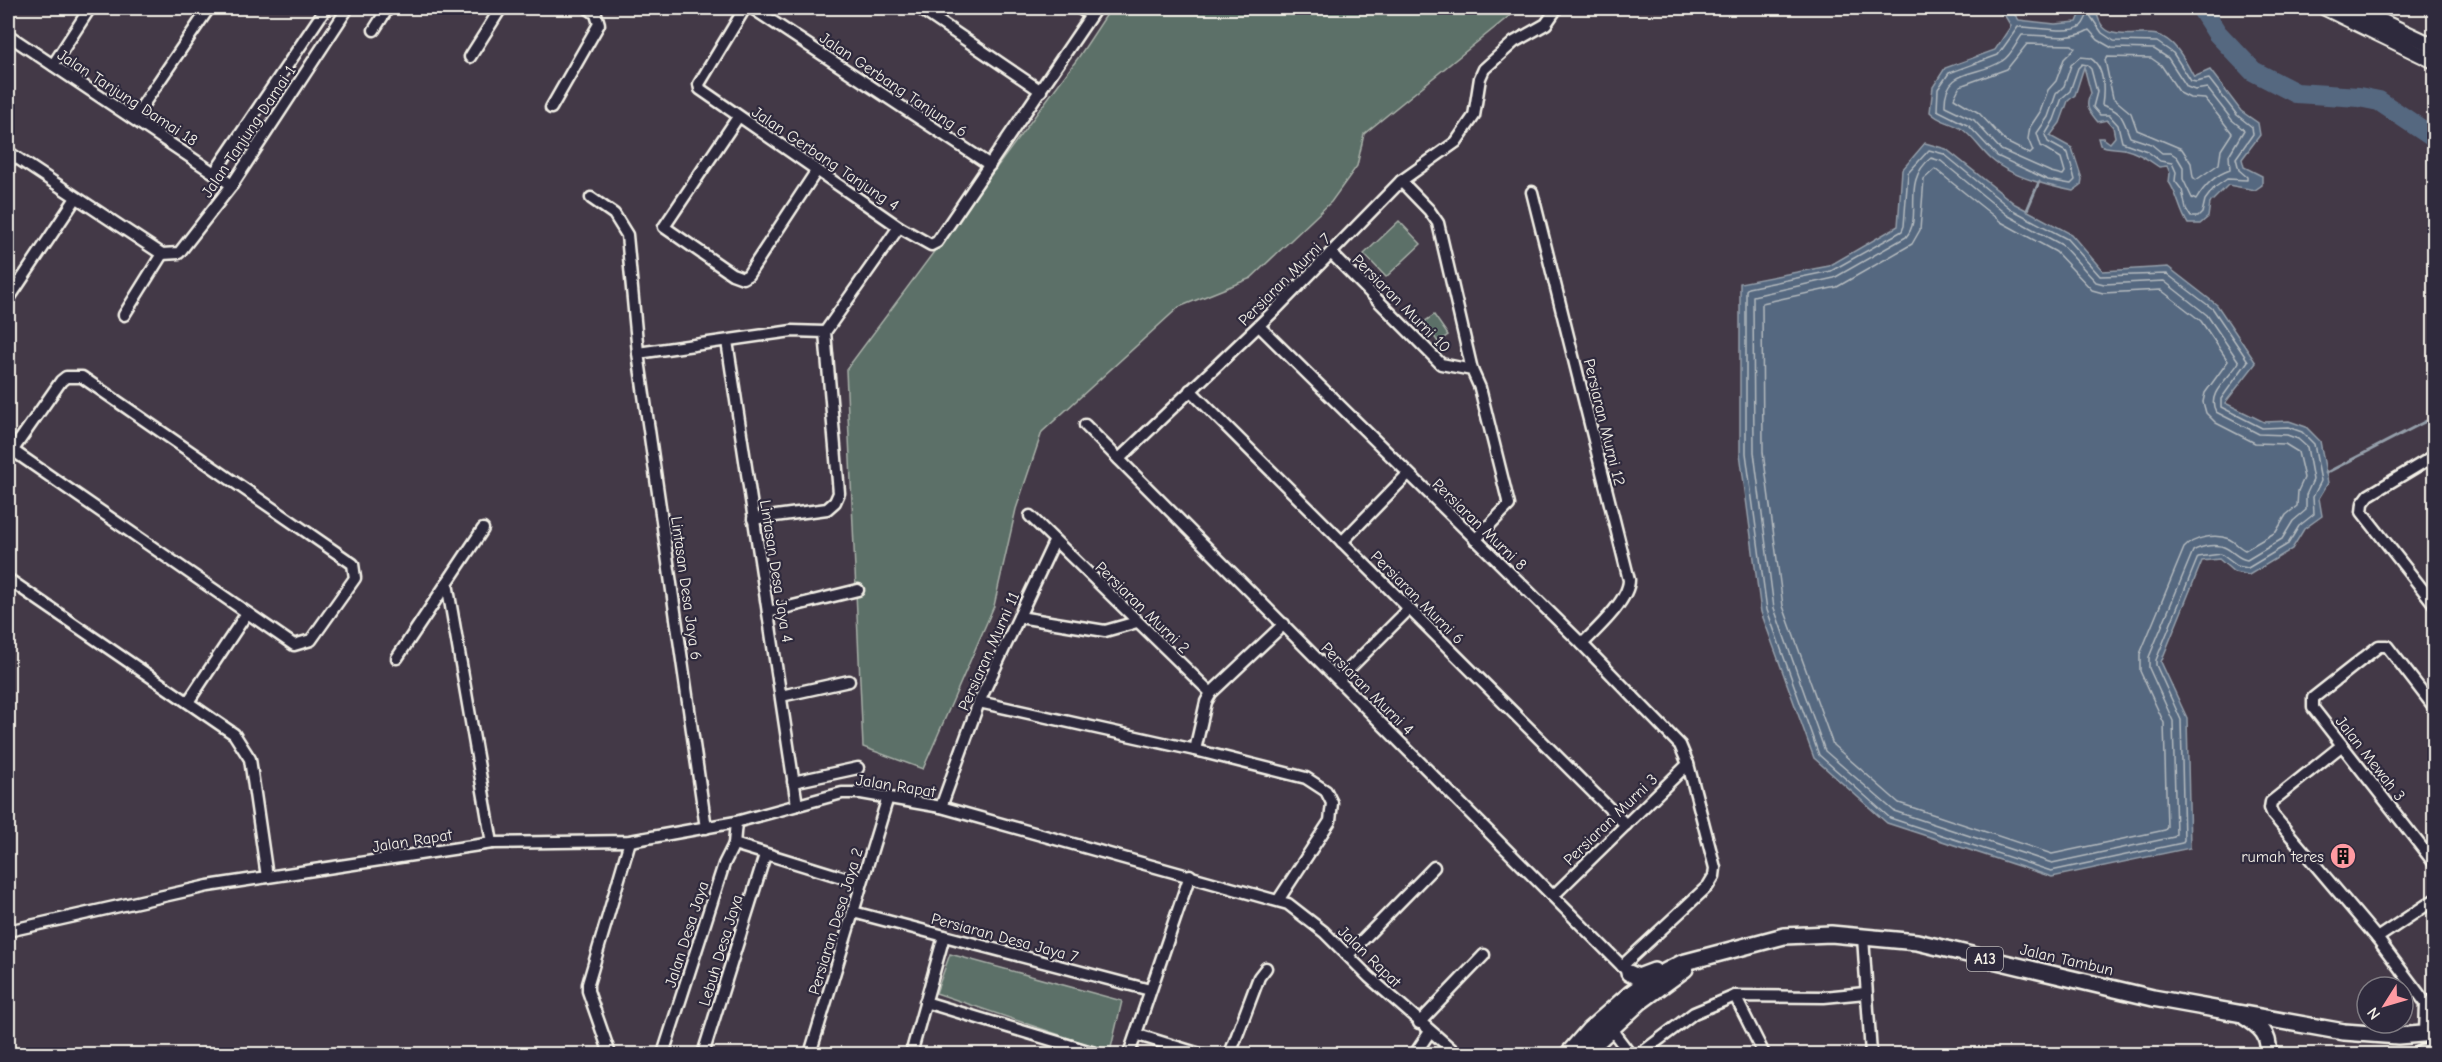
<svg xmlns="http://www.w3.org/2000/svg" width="2442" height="1062" viewBox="0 0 2442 1062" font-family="'Comic Neue',sans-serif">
<rect width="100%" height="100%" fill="#433947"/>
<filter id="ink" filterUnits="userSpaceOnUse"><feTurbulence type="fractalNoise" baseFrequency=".0167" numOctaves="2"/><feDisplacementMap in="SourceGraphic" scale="12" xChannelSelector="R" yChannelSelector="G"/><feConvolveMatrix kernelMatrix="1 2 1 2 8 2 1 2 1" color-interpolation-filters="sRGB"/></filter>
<g filter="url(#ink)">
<!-- green -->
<g fill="#5c6f68" stroke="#a8b0a8" stroke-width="1.5">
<polygon points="1111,8 1519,8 1364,134 1357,166 1331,202 1251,278 1179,307 1042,432 1016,509 994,606 923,769 863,747 846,370 1078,58"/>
<polygon points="1399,221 1421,244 1386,277 1364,254"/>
<polygon points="1434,315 1448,335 1438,342 1424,322"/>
<polygon points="950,954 1122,1001 1110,1052 936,993"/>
</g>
<!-- water -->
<g fill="#556880" stroke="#959faa" stroke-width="1.5">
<path d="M1990 8H2009L2019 20 2055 24 2077 22 2083 8H2096C2101 47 2132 30 2157 35 2175 39 2186 62 2194 77L2210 70 2241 111 2258 123 2260 135 2242 159 2244 167 2262 176V185L2255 190 2228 185 2210 203 2208 217 2200 224H2188C2179 210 2178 195 2169 182L2170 173 2167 166 2159 167C2148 159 2137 152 2124 149 2115 147 2109 149 2100 145L2098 138H2103L2110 143 2115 137 2113 127 2107 120 2098 122C2089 111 2084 107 2091 93L2084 67 2075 95 2068 101 2060 123 2050 136 2072 148 2082 179 2081 185 2073 191C2048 186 2010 176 1991 159 1981 150 1973 137 1962 129 1951 122 1939 122 1930 112L1933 87 1945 68 1995 50 2011 26 2005 16Z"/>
<polygon points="1925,143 1946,149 2015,204 2071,234 2103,271 2168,267 2217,305 2256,363 2225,403 2264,422 2289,421 2306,427 2320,441 2328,483 2319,498 2322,516 2304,529 2292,549 2249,575 2234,572 2219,559 2202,561 2161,662 2187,718 2190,848 2052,877 1887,823 1814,758 1761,612 1740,453 1740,283 1829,266 1898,226 1902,170"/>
</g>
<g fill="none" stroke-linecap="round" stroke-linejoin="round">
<!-- shore -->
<g stroke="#b4babe" stroke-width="1.5">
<path d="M2089 14 2102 33 2114 41 2157 42 2173 53 2191 81 2196 82 2209 79 2237 115 2252 127 2253 134 2236 158 2239 170 2247 177V180L2227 179 2214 188 2205 200 2202 213 2198 217H2191L2186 209 2182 190 2175 181 2176 172 2172 163 2160 161 2147 151 2122 142 2118 125 2109 115H2100L2093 107 2097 92 2091 69 2087 65 2082 64 2078 68 2070 91 2062 98 2054 120 2045 135 2048 142 2068 153 2075 180 2071 184 2048 180 1997 156 1969 126 1937 110 1938 89 1949 73 1998 55 2018 27C2031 26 2070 35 2081 26 2085 23 2085 17 2089 14Z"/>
<path d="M2089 30 2098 40 2112 48 2154 49 2168 58 2187 87 2195 90 2207 88 2232 120 2244 130 2229 155 2230 170C2215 175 2204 186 2196 200L2192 198 2183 179V167L2177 157 2171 153H2162L2151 144 2130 137C2122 117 2123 112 2102 105 2104 91 2105 67 2090 58L2080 57 2071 65 2064 86 2056 94 2048 117 2037 133 2041 146 2061 158 2065 172 2063 175 2051 172 2001 150 1974 120 1945 106C1944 67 1978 77 2002 61 2011 56 2016 43 2022 35 2044 34 2069 42 2089 30Z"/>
<polygon points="2027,44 2072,45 2075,48 2064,59 2056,81 2048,90 2040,112 2030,127 2028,139 2033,151 2030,154 2006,142 1979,113 1954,98 1960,86 2007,69"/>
<polygon points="2107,57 2151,58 2161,65 2180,93 2190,98 2205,99 2232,133 2221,150 2219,164 2196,180 2193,177 2191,163 2182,149 2137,130 2131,113 2113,98 2105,60"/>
<polygon points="1929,150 1944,154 2011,209 2067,239 2100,276 2167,274 2213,309 2248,361 2221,399 2221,407 2262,428 2288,427 2302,432 2314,444 2321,481 2313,497 2314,514 2299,526 2288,544 2248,568 2237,566 2221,554 2198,557 2156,660 2156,665 2181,720 2184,840 2182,843 2051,871 1890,818 1819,755 1767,610 1746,453 1746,290 1748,288 1831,271 1902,231 1904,226 1908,173"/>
<path d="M1931 158 1941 161 2007 215 2062 245 2096 282 2104 284 2164 281 2207 315 2239 362C2231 377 2205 393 2216 412L2259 434 2287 435 2298 439 2307 447 2313 480 2306 495V510L2293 521 2282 539 2247 560C2238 559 2234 552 2226 548 2218 543 2201 546 2193 551L2149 657V668L2173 721 2176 834 2174 837 2052 863 1894 811 1825 751 1774 608 1754 452 1753 296 1834 278 1906 237C1924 217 1900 182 1931 158Z"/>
<path d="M1935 169 2001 222 2056 252 2092 290 2103 293 2161 290 2201 321 2228 361 2205 393 2203 402 2206 413 2216 423 2255 443 2285 444 2298 452 2304 478 2298 491 2297 506 2286 515 2276 532 2245 550C2240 548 2235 542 2229 539 2216 533 2194 537 2184 548L2140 654V671L2164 723 2167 827 2165 830 2052 854 1899 803 1833 745 1783 606 1763 452 1762 303 1837 287 1912 244 1920 230 1924 179Z"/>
</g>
<!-- stream -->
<g stroke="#959faa" stroke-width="3">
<polyline points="2027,210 2039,182"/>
<polyline points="2326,473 2434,417"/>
</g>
<!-- river -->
<polyline stroke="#556880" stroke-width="20" points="2201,8 2217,33 2253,71 2296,93 2359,97 2379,101 2434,138"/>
<!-- street casing -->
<g stroke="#f4f1e8" stroke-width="15">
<g id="street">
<polyline points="745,8 699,84 700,89 899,227 931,245 937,242 1096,8"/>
<polyline points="752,8 990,165"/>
<polyline points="919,8 1041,91"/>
<polyline points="1079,8 1091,15"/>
<polyline points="374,30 388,8"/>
<polyline points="8,35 232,185"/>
<polyline points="470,57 501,8"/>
<polyline points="53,65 90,8"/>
<polyline points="551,108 599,24 596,14 588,8"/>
<polyline points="738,117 664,227 732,274 743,278 748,275 817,170"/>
<polyline points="134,118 209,8"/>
<polyline points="8,152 162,254 179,253 232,185 348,8"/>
<polyline points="215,172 326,8"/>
<polyline points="1401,181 1429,210 1438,223 1472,370"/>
<path d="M1532 192 1629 580C1629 600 1596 630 1582 644"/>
<polyline points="591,198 614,214 627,235 638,353 706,828"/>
<polyline points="1331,253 1441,364 1472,370 1480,388 1509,505 1475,540"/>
<polyline points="8,300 76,198"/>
<polyline points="124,315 162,254"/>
<polyline points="1259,326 1582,644 1680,745 1688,764 1715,868 1714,876 1708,886 1622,966"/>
<polyline points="825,332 899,227"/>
<polyline points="727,341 797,805"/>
<polyline points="638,353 792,331 825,332"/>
<polyline points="1190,390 1626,825"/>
<polyline points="1085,425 1627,971"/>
<polyline points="2434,456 2369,495 2363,503 2362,512 2434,604"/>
<polyline points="8,457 61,381 66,377 82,377 353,564 355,578 311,640 294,645 12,450"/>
<polyline points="1119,459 1276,309 1401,181 1456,142 1474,116 1480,78 1484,69 1514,42 1546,24 1557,8"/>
<polyline points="1030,516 1211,693"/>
<polyline points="753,519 827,509 835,502 839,493 825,332"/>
<polyline points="1342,542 1408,474"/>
<polyline points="8,579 234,734 250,759 267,877"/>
<polyline points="447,583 492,843"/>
<polyline points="768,612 858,590"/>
<polyline points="1019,617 1105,631 1137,622"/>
<polyline points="397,658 483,529"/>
<polyline points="1339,679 1409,609"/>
<polyline points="781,696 849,681"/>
<polyline points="188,702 247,613"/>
<polyline points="979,702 1195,750 1306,778 1326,791 1332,803 1330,821 1279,899"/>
<polyline points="2434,707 2387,646 2379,646 2313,698 2313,708 2434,863"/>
<polyline points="2341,746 2271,802 2270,808 2273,815 2377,938 2434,1014"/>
<polyline points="1195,750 1206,702 1211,693 1284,624"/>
<polyline points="793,782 858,768"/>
<polyline points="941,807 979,702 1054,542"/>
<polyline points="734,844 861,883"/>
<polyline points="1553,896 1688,764"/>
<polyline points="853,912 1150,990"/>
<polyline points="8,931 208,886 492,843 630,841 736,822 842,793 861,793 941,807 1288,904 1324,932 1369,977 1457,1054"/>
<polyline points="1863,937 1871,1054"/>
<polyline points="2377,938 2434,900"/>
<polyline points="1348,955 1434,867"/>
<polyline points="1735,996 1764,1054"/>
<polyline points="925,1002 1098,1054"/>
<polyline points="1419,1023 1484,955"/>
<polyline points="1608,1025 1630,1054"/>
<polyline points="2425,1034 2426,1004"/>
<polyline points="1138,1035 1200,1054"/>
<polyline points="610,1054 588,991 588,984 630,841"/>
<polyline points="663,1054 724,864 734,844 736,822"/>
<polyline points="703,1054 765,855"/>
<polyline points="810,1054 888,797"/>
<polyline points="911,1054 944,936"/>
<polyline points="1129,1054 1190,875"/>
<polyline points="1230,1054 1259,977 1266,968"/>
<polyline points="1415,1054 1429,1033"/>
<polyline points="1640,1054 1694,1013 1735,996 1824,997 1865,993"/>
</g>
</g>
<!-- secondary casing -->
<g stroke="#f4f1e8" stroke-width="18">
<g id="secondary">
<polyline points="2325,8 2434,61"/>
<polyline points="2353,8 2434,46"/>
</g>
</g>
<!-- primary casing -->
<g stroke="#f4f1e8" stroke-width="20">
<g id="primary">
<polyline points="1629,973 1638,977 1654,971"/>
<path d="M2245 1017C2261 1027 2270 1035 2268 1054"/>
<polyline points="1568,1054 1589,1030 1630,994 1651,979 1682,963 1784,936 1831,934 1917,942 2153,998 2344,1032 2398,1036 2434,1033"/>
<polyline points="1584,1054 1640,1002 1685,969"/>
<polyline points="2421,1054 2434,1051"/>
</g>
</g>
<!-- street -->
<use href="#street" stroke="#2f2a3d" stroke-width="10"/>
<!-- secondary -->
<use href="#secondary" stroke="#2f2a3d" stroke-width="14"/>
<!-- primary -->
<use href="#primary" stroke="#2f2a3d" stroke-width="15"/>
</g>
</g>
<!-- icons -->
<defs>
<g id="building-disc" transform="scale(1.35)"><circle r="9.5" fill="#ff9aa2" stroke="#2f2a3d"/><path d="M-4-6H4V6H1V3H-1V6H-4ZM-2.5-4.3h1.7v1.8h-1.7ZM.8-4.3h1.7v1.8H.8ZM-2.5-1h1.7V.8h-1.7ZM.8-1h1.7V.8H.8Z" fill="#111"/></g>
</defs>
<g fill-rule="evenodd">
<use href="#building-disc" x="2343" y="856"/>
</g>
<g text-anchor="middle" stroke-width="4.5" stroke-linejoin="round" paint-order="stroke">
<!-- shield labels -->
<rect fill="#2f2a3d" stroke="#b9b5b5" stroke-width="1.5" x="1967" y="947" width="36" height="24" rx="4.5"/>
<g font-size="15" font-weight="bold" fill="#f4f1e8">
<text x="1985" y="964">A13</text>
</g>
<!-- street labels -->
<g font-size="16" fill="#f4f1e8" stroke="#2f2a3d">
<text transform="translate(894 84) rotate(34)" y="6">Jalan Gerbang Tanjung 6</text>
<text transform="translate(128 97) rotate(33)" y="6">Jalan Tanjung Damai 18</text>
<text transform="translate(248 131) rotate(-56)" y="6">Jalan Tanjung Damai 1</text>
<text transform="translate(826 158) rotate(34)" y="6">Jalan Gerbang Tanjung 4</text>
<text transform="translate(1284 279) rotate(-45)" y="6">Persiaran Murni 7</text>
<text transform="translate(1402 303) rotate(45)" y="6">Persiaran Murni 10</text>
<text transform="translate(1605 422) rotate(76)" y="6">Persiaran Murni 12</text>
<text transform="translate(1480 524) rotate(44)" y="6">Persiaran Murni 8</text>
<text transform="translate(777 571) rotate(81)" y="6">Lintasan Desa Jaya 4</text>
<text transform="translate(687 588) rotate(82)" y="6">Lintasan Desa Jaya 6</text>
<text transform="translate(1418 597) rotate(45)" y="6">Persiaran Murni 6</text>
<text transform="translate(1143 607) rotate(44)" y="6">Persiaran Murni 2</text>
<text transform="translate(988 651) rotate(-66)" y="6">Persiaran Murni 11</text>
<text transform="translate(1368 688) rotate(45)" y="6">Persiaran Murni 4</text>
<text transform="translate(2371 758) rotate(52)" y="6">Jalan Mewah 3</text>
<text transform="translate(896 785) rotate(9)" y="6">Jalan Rapat</text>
<text transform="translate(1610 819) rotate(-44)" y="6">Persiaran Murni 3</text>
<text transform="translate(412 840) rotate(-9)" y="6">Jalan Rapat</text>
<text transform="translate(835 921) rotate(-73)" y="6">Persiaran Desa Jaya 2</text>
<text transform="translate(686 934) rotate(-72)" y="6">Jalan Desa Jaya</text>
<text transform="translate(1005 937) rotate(15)" y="6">Persiaran Desa Jaya 7</text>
<text transform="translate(720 950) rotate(-73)" y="6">Lebuh Desa Jaya</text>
<text transform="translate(1370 956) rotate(44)" y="6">Jalan Rapat</text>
<text transform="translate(2067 959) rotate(13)" y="6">Jalan Tambun</text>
</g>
<!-- poi labels -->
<g font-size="16" fill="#f4f1e8" stroke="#2f2a3d" text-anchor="end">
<text x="2324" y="862">rumah teres</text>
</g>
</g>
<!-- margin -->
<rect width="2442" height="1062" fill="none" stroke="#2f2a3d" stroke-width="30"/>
<rect x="15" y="15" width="2412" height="1032" fill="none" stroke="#f4f1e8" stroke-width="2" filter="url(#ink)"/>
<!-- north arrow -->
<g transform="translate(2385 1005) rotate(233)"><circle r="28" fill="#2f2a3d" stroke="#7e7a81" stroke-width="1.5"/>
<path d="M0-4.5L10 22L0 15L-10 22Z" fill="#ff9aa2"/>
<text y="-9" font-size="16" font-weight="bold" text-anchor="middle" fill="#f4f1e8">N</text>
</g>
</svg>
